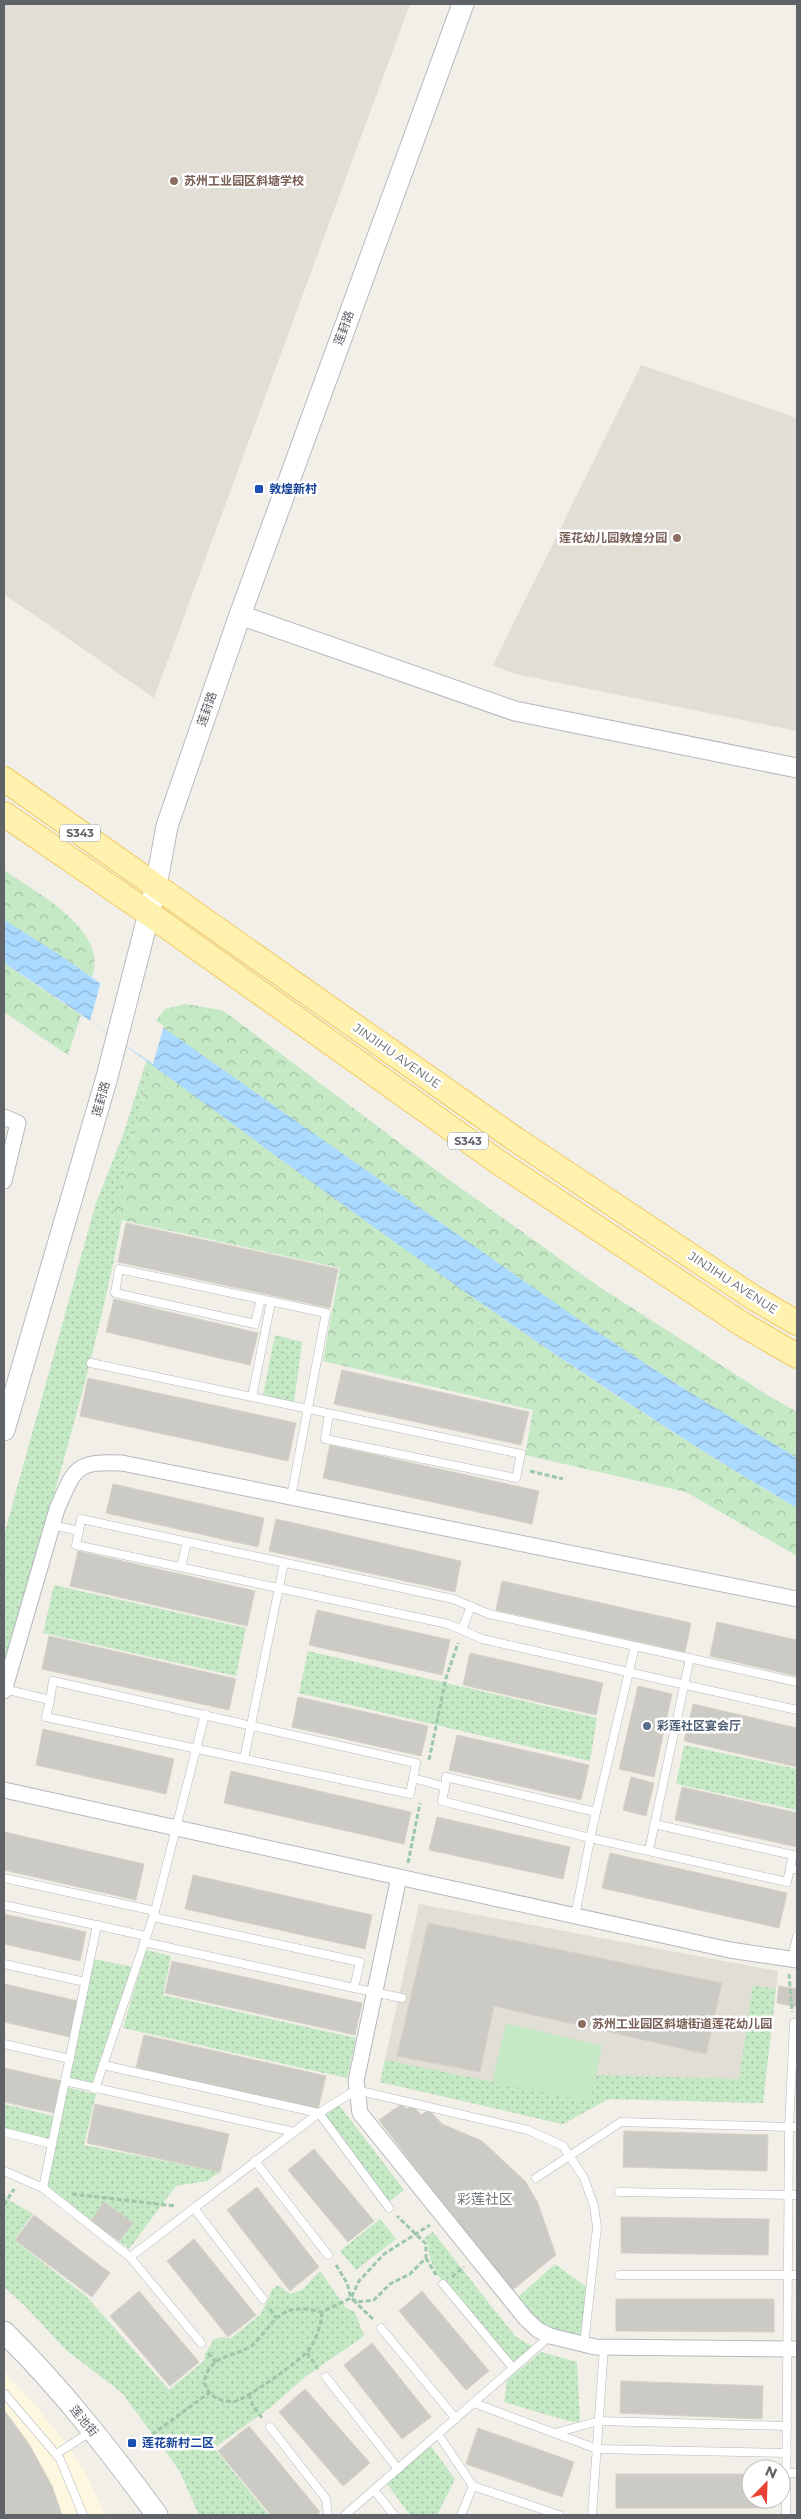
<svg xmlns="http://www.w3.org/2000/svg" width="801" height="2519" viewBox="0 0 801 2519" font-family="Montserrat,'Noto Sans SC',sans-serif">
<defs>
<pattern id="grass-dots" width="8" height="8" patternUnits="userSpaceOnUse" patternTransform="scale(1.25)"><rect width="8" height="8" fill="#c5e8c5"/><path d="M2 2h.1M6 6h.1" fill="none" stroke="#a3c0a4" stroke-width="1.8" stroke-linecap="round"/></pattern>
<pattern id="forest-crowns" width="20" height="18" patternUnits="userSpaceOnUse" patternTransform="scale(1.25)"><rect width="20" height="18" fill="#c5e8c5"/><path d="M2 6a3 3 0 1 1 6 0M12 15a3 3 0 1 1 6 0" fill="none" stroke="#a3c0a4"/></pattern>
<pattern id="water-waves" width="16" height="10" patternUnits="userSpaceOnUse" patternTransform="scale(1.25)"><rect width="16" height="10" fill="#aadaff"/><path d="M0 5q4-4 8 0t8 0" fill="none" stroke="#8eb4d2"/></pattern>
</defs>
<rect width="100%" height="100%" fill="#f1efe8"/>
<!-- commercial -->
<polygon fill="#fef7e0" points="4,2371 35,2405 66,2443 85,2472 105,2515 4,2515"/>
<!-- education -->
<g fill="#e1ded6">
<polygon points="4,4 410,4 154,698 4,594"/>
<polygon points="641,365 797,418 797,731 515,674 493,665"/>
<polygon points="419,1904 778,1971 763,2103 608,2099 563,2124 380,2082"/>
</g>
<!-- grass -->
<g fill="url(#grass-dots)">
<path d="M147 1059 142 1104 112 1218 122 1220C93 1370 48 1516 4 1663V1535L95 1206 123 1135Z"/>
<polygon points="275,1335 302,1342 294,1403 263,1395"/>
<polygon points="54,1585 246,1628 236,1676 43,1633"/>
<polygon points="308,1651 597,1718 590,1761 299,1693"/>
<polygon points="684,1745 797,1769 797,1810 676,1784"/>
<polygon points="146,1950 171,1956 163,1995 356,2038 347,2078 123,2028"/>
<polygon points="94,1959 132,1967 93,2084 68,2078"/>
<polygon points="753,1985 776,1989 763,2103 608,2099 563,2124 380,2082 385,2060 590,2102 596,2075 739,2079"/>
<polygon points="66,2087 96,2094 84,2145 220,2172 207,2181 176,2186 129,2249 46,2185"/>
<polygon points="4,2104 54,2116 48,2141 4,2130"/>
<polygon points="339,2105 404,2190 388,2203 323,2116"/>
<polygon points="4,2197 33,2214 14,2240 87,2297 169,2390 204,2361 205,2354 214,2339 223,2337 230,2339 261,2314 272,2290 278,2285 290,2294 302,2290 320,2271 346,2308 355,2312 364,2336 305,2377 271,2407 214,2448 269,2515 199,2515 179,2470 122,2393 66,2350 26,2307 4,2287"/>
<polygon points="380,2219 396,2239 356,2270 340,2251"/>
<polygon points="433,2232 515,2336 533,2347 513,2364 436,2273 429,2255 428,2243 424,2238"/>
<path d="M555 2264 588 2288 582 2340C544 2331 543 2327 517 2298Z"/>
<polygon points="541,2352 577,2362 580,2422 568,2421 504,2402 507,2380"/>
<polygon points="430,2445 455,2479 437,2515 410,2515 387,2484"/>
</g>
<!-- forest -->
<g fill="url(#forest-crowns)">
<path d="M4 870C35 892 110 930 92 977L4 920Z"/>
<polygon points="4,963 81,1015 68,1055 4,1012"/>
<path d="M185 1004 221 1010 229 1015 437 1171 598 1286 769 1396 797 1412V1458C574 1327 366 1171 155 1022L165 1009Z"/>
<path d="M147 1059C360 1215 569 1375 797 1508V1556L686 1492 525 1455 533 1410 323 1361 340 1268 112 1218 142 1104Z"/>
</g>
<!-- park -->
<polygon fill="#c5e8c5" points="506,2023 602,2046 590,2102 492,2082"/>
<!-- water -->
<path fill="url(#water-waves)" d="M4 920 57 953 575 1317 678 1385 797 1458V1508C634 1412 480 1304 327 1193 219 1115 116 1035 4 963Z"/>
<!-- pier -->
<polygon fill="#f1efe8" points="101,981 164,1026 153,1064 90,1021"/>
<!-- building -->
<g fill="#cccac5" stroke="#d6d1c6">
<polygon points="126,1223 338,1269 330,1308 118,1262"/>
<polygon points="114,1299 258,1333 250,1365 106,1332"/>
<polygon points="342,1370 529,1412 521,1445 334,1404"/>
<polygon points="88,1378 296,1423 288,1461 80,1416"/>
<polygon points="330,1445 539,1491 532,1524 323,1478"/>
<polygon points="113,1484 264,1518 258,1547 106,1513"/>
<polygon points="276,1519 461,1561 455,1592 269,1551"/>
<polygon points="78,1551 255,1591 247,1626 70,1586"/>
<polygon points="502,1581 691,1623 685,1652 496,1610"/>
<polygon points="317,1610 450,1640 442,1675 309,1645"/>
<polygon points="717,1622 797,1640 797,1676 710,1656"/>
<polygon points="49,1636 236,1679 229,1710 42,1669"/>
<polygon points="470,1653 603,1683 596,1715 463,1685"/>
<polygon points="638,1686 672,1694 654,1777 619,1769"/>
<polygon points="298,1697 428,1726 421,1756 292,1727"/>
<polygon points="693,1704 797,1728 797,1767 684,1741"/>
<polygon points="43,1729 174,1759 166,1794 36,1765"/>
<polygon points="457,1735 589,1765 581,1800 449,1770"/>
<polygon points="231,1771 411,1812 404,1844 224,1803"/>
<polygon points="631,1777 654,1783 646,1816 623,1810"/>
<polygon points="682,1787 797,1813 797,1847 675,1820"/>
<polygon points="437,1817 570,1847 563,1879 429,1850"/>
<polygon points="4,1832 144,1864 136,1900 4,1870"/>
<polygon points="610,1853 787,1893 779,1928 602,1888"/>
<polygon points="193,1875 372,1915 365,1949 185,1909"/>
<polygon points="4,1914 86,1932 80,1961 4,1944"/>
<polygon points="428,1923 722,1983 706,2054 494,2006 480,2072 397,2056"/>
<polygon points="172,1961 362,2003 355,2035 165,1993"/>
<polygon points="4,1984 78,2001 70,2037 4,2022"/>
<polygon points="779,1986 797,1989 797,2007 777,2003"/>
<polygon points="144,2035 326,2076 318,2109 136,2068"/>
<polygon points="4,2068 62,2081 55,2113 4,2102"/>
<polygon points="95,2104 229,2134 220,2172 87,2143"/>
<polygon points="402,2104 406,2109 413,2106 421,2115 429,2110 442,2124 482,2141 525,2181 537,2201 556,2255 510,2292 379,2120"/>
<polygon points="624,2131 768,2135 767,2171 623,2167"/>
<polygon points="314,2149 374,2221 348,2242 288,2170"/>
<polygon points="257,2187 319,2267 290,2291 227,2210"/>
<polygon points="104,2202 133,2223 119,2241 91,2221"/>
<polygon points="34,2215 110,2273 92,2297 15,2240"/>
<polygon points="621,2217 769,2219 768,2255 621,2253"/>
<polygon points="194,2239 256,2315 228,2337 167,2261"/>
<polygon points="139,2291 199,2362 170,2386 110,2316"/>
<polygon points="422,2291 489,2371 466,2390 399,2311"/>
<polygon points="616,2299 774,2299 774,2332 616,2331"/>
<polygon points="372,2343 431,2417 402,2439 344,2365"/>
<polygon points="621,2381 763,2386 762,2419 620,2413"/>
<polygon points="305,2389 370,2463 343,2486 279,2412"/>
<polygon points="4,2410 29,2444 52,2486 62,2515 4,2515"/>
<polygon points="249,2426 320,2512 315,2515 271,2515 218,2451"/>
<polygon points="478,2428 574,2462 562,2497 466,2464"/>
<polygon points="616,2474 751,2474 751,2499 767,2499 767,2508 616,2508"/>
</g>
<g fill="none" stroke-linecap="round" stroke-linejoin="round">
<!-- service casing -->
<g stroke="#b5b8bc" stroke-width="9">
<g id="service">
<polyline points="261,1299 255,1324 115,1293 119,1269 326,1313 291,1497"/>
<polyline points="91,1363 521,1454 516,1478 325,1439 329,1414"/>
<polyline points="252,1397 271,1302"/>
<polyline points="52,1525 79,1531 76,1545 448,1624 482,1639 797,1710"/>
<polyline points="79,1531 81,1519 453,1599 489,1614 797,1682"/>
<polyline points="181,1567 187,1542"/>
<polyline points="462,1630 471,1606"/>
<polyline points="4,1689 50,1700 53,1681 416,1763 410,1794 46,1717 50,1700"/>
<polyline points="244,1759 284,1563"/>
<polyline points="413,1778 445,1787 446,1777 596,1812"/>
<polyline points="445,1787 442,1801 590,1838 787,1882 790,1868 797,1870"/>
<polyline points="654,1824 793,1855 790,1868"/>
<polyline points="649,1850 690,1658"/>
<polyline points="4,1878 155,1911"/>
<polyline points="4,1905 146,1936"/>
<polyline points="575,1916 593,1825 635,1646"/>
<polyline points="153,1917 360,1962 354,1988 402,1998"/>
<polyline points="144,1942 354,1988"/>
<polyline points="792,1959 797,1936"/>
<polyline points="4,1964 85,1982"/>
<polyline points="4,2044 70,2059"/>
<polyline points="103,2065 319,2113 356,2090 528,2130 563,2146 584,2178 594,2206 597,2227 584,2345"/>
<polyline points="65,2081 294,2132"/>
<polyline points="95,2089 155,1911 205,1714"/>
<polyline points="4,2132 52,2144"/>
<polyline points="255,2161 328,2255"/>
<polyline points="4,2171 43,2188 97,1925"/>
<polyline points="536,2178 621,2122 789,2127 794,2023 797,2023"/>
<polyline points="43,2188 130,2257 201,2343"/>
<polyline points="619,2192 797,2195"/>
<polyline points="194,2208 263,2299"/>
<polyline points="130,2257 319,2113 389,2208"/>
<polyline points="619,2275 797,2275"/>
<polyline points="443,2284 513,2368"/>
<polyline points="381,2328 456,2419"/>
<polyline points="326,2377 398,2469"/>
<polyline points="4,2393 60,2459 83,2515"/>
<polyline points="474,2403 597,2449 787,2453"/>
<polyline points="270,2427 326,2499 328,2515"/>
<polyline points="555,2433 599,2421 787,2426"/>
<polyline points="438,2434 473,2486 461,2515"/>
<polyline points="56,2454 92,2431"/>
<polyline points="786,2473 797,2473"/>
<polyline points="473,2486 559,2515"/>
<polyline points="374,2490 394,2515"/>
<polyline points="345,2515 550,2336"/>
<polyline points="592,2515 604,2347"/>
<polyline points="786,2515 789,2127 797,2127"/>
</g>
</g>
<!-- minor casing -->
<g stroke="#b5b8bc" stroke-width="17">
<g id="minor">
<polyline points="4,1117 18,1123 4,1181"/>
<path d="M4 1691 57 1509C75 1468 75 1461 122 1463L797 1599"/>
<polyline points="4,1790 730,1950 797,1960"/>
<polyline points="399,1877 356,2081 360,2113 526,2319 538,2330 550,2336 595,2347 797,2349"/>
</g>
</g>
<!-- tertiary casing -->
<g stroke="#b5b8bc" stroke-width="21">
<polyline id="tertiary" points="240,615 515,711 797,768"/>
</g>
<!-- secondary casing -->
<g stroke="#b6babf" stroke-width="23">
<g id="secondary">
<polyline points="4,1430 107,1077 156,886 167,826 240,615 463,4"/>
<path d="M4 2332C61 2388 110 2451 157 2515"/>
</g>
</g>
<!-- primary casing -->
<g stroke="#f2c960" stroke-width="26">
<g id="primary">
<polyline points="4,779 515,1139 754,1298 797,1323"/>
<polyline points="4,814 148,913 501,1164 742,1324 797,1356"/>
</g>
</g>
<!-- path -->
<g stroke="#9cc7a9" stroke-width="3" stroke-dasharray="5 2.5" stroke-linecap="butt">
<polyline points="530,1471 563,1479"/>
<polyline points="429,1760 446,1678 458,1643"/>
<polyline points="408,1863 420,1803"/>
<polyline points="789,1974 792,2012"/>
<polyline points="72,2194 175,2206"/>
<polyline points="4,2205 14,2189"/>
<polyline points="426,2258 436,2275"/>
<polyline points="336,2265 347,2283 351,2298 357,2302 374,2300 390,2284 410,2274 426,2258 426,2244 397,2216"/>
<polyline points="452,2277 464,2267"/>
<polyline points="353,2300 374,2320"/>
<polyline points="270,2309 276,2318"/>
<path d="M322 2312C321 2326 316 2340 308 2351 301 2360 246 2399 236 2401 215 2404 195 2387 210 2368 221 2353 243 2355 256 2342 280 2314 283 2303 322 2312L351 2298 359 2281 384 2254 430 2225"/>
<polyline points="208,2353 216,2362"/>
<polyline points="307,2353 318,2369"/>
<polyline points="249,2394 253,2406 262,2418"/>
<polyline points="146,2439 209,2393"/>
</g>
<!-- service -->
<use href="#service" stroke="#fff" stroke-width="8"/>
<!-- minor -->
<use href="#minor" stroke="#fff" stroke-width="15"/>
<!-- tertiary -->
<use href="#tertiary" stroke="#fff" stroke-width="19"/>
<!-- secondary -->
<use href="#secondary" stroke="#fff" stroke-width="21"/>
<!-- primary -->
<use href="#primary" stroke="#fff2af" stroke-width="24"/>
</g>
<!-- markers -->
<g fill="#8d6e63" stroke="#fff" stroke-width="2">
<circle cx="174" cy="181" r="5"/>
<circle cx="677" cy="538" r="5"/>
<circle cx="582" cy="2024" r="5"/>
</g>
<g fill="#1a4fb4" stroke="#fff" stroke-width="2">
<rect x="254" y="484" width="10" height="10" rx="2.5"/>
<rect x="127" y="2438" width="10" height="10" rx="2.5"/>
</g>
<circle fill="#5c6f8a" stroke="#fff" stroke-width="2" cx="647" cy="1726" r="5"/>
<g text-anchor="middle" stroke-width="5" stroke-linejoin="round" paint-order="stroke">
<!-- shield labels -->
<g fill="#fff" stroke="#8f9295" stroke-width="1">
<rect x="60" y="824.5" width="40" height="17" rx="4"/>
<rect x="448" y="1132.5" width="40" height="17" rx="4"/>
</g>
<g font-size="11" font-weight="bold" fill="#5f6368">
<text x="80" y="837">S343</text>
<text x="468" y="1145">S343</text>
</g>
<!-- education labels -->
<g font-size="12" font-weight="bold" fill="#785e54" stroke="#fff" text-anchor="start">
<text x="184" y="185">苏州工业园区斜塘学校</text>
<text x="667" y="542" text-anchor="end">莲花幼儿园敦煌分园</text>
<text x="592" y="2028">苏州工业园区斜塘街道莲花幼儿园</text>
</g>
<!-- street labels -->
<g font-size="12" fill="#5f6368" stroke="#fff">
<text transform="translate(344 328) rotate(-70)" y="4">莲葑路</text>
<text transform="translate(207 709) rotate(-71)" y="4">莲葑路</text>
<text transform="translate(397 1056) rotate(35)" y="4">JINJIHU AVENUE</text>
<text transform="translate(101 1099) rotate(-74)" y="4">莲葑路</text>
<text transform="translate(733 1283) rotate(33)" y="4">JINJIHU AVENUE</text>
<text transform="translate(84 2421) rotate(50)" y="4">莲池街</text>
</g>
<!-- transit labels -->
<g font-size="12" font-weight="bold" fill="#164399" stroke="#fff" text-anchor="start">
<text x="269" y="493">敦煌新村</text>
<text x="142" y="2447">莲花新村二区</text>
</g>
<!-- service labels -->
<g font-size="12" font-weight="bold" fill="#4e5e75" stroke="#fff" text-anchor="start">
<text x="657" y="1730">彩莲社区宴会厅</text>
</g>
<!-- neighbourhood labels -->
<g font-size="14" fill="#70757a" stroke="#fff">
<text x="485" y="2204">彩莲社区</text>
</g>
</g>
<!-- border -->
<rect width="801" height="2519" fill="none" stroke="#5f6368" stroke-width="10"/>
<!-- north arrow -->
<g transform="translate(766 2484) rotate(23)"><circle r="24" fill="#ffffff" stroke="#bfc1c3"/>
<path d="M0-4L9 19L0 12L-9 19Z" fill="#ea4335"/>
<text y="-8" font-size="14" font-weight="bold" text-anchor="middle" fill="#5f6368">N</text>
</g>
</svg>
